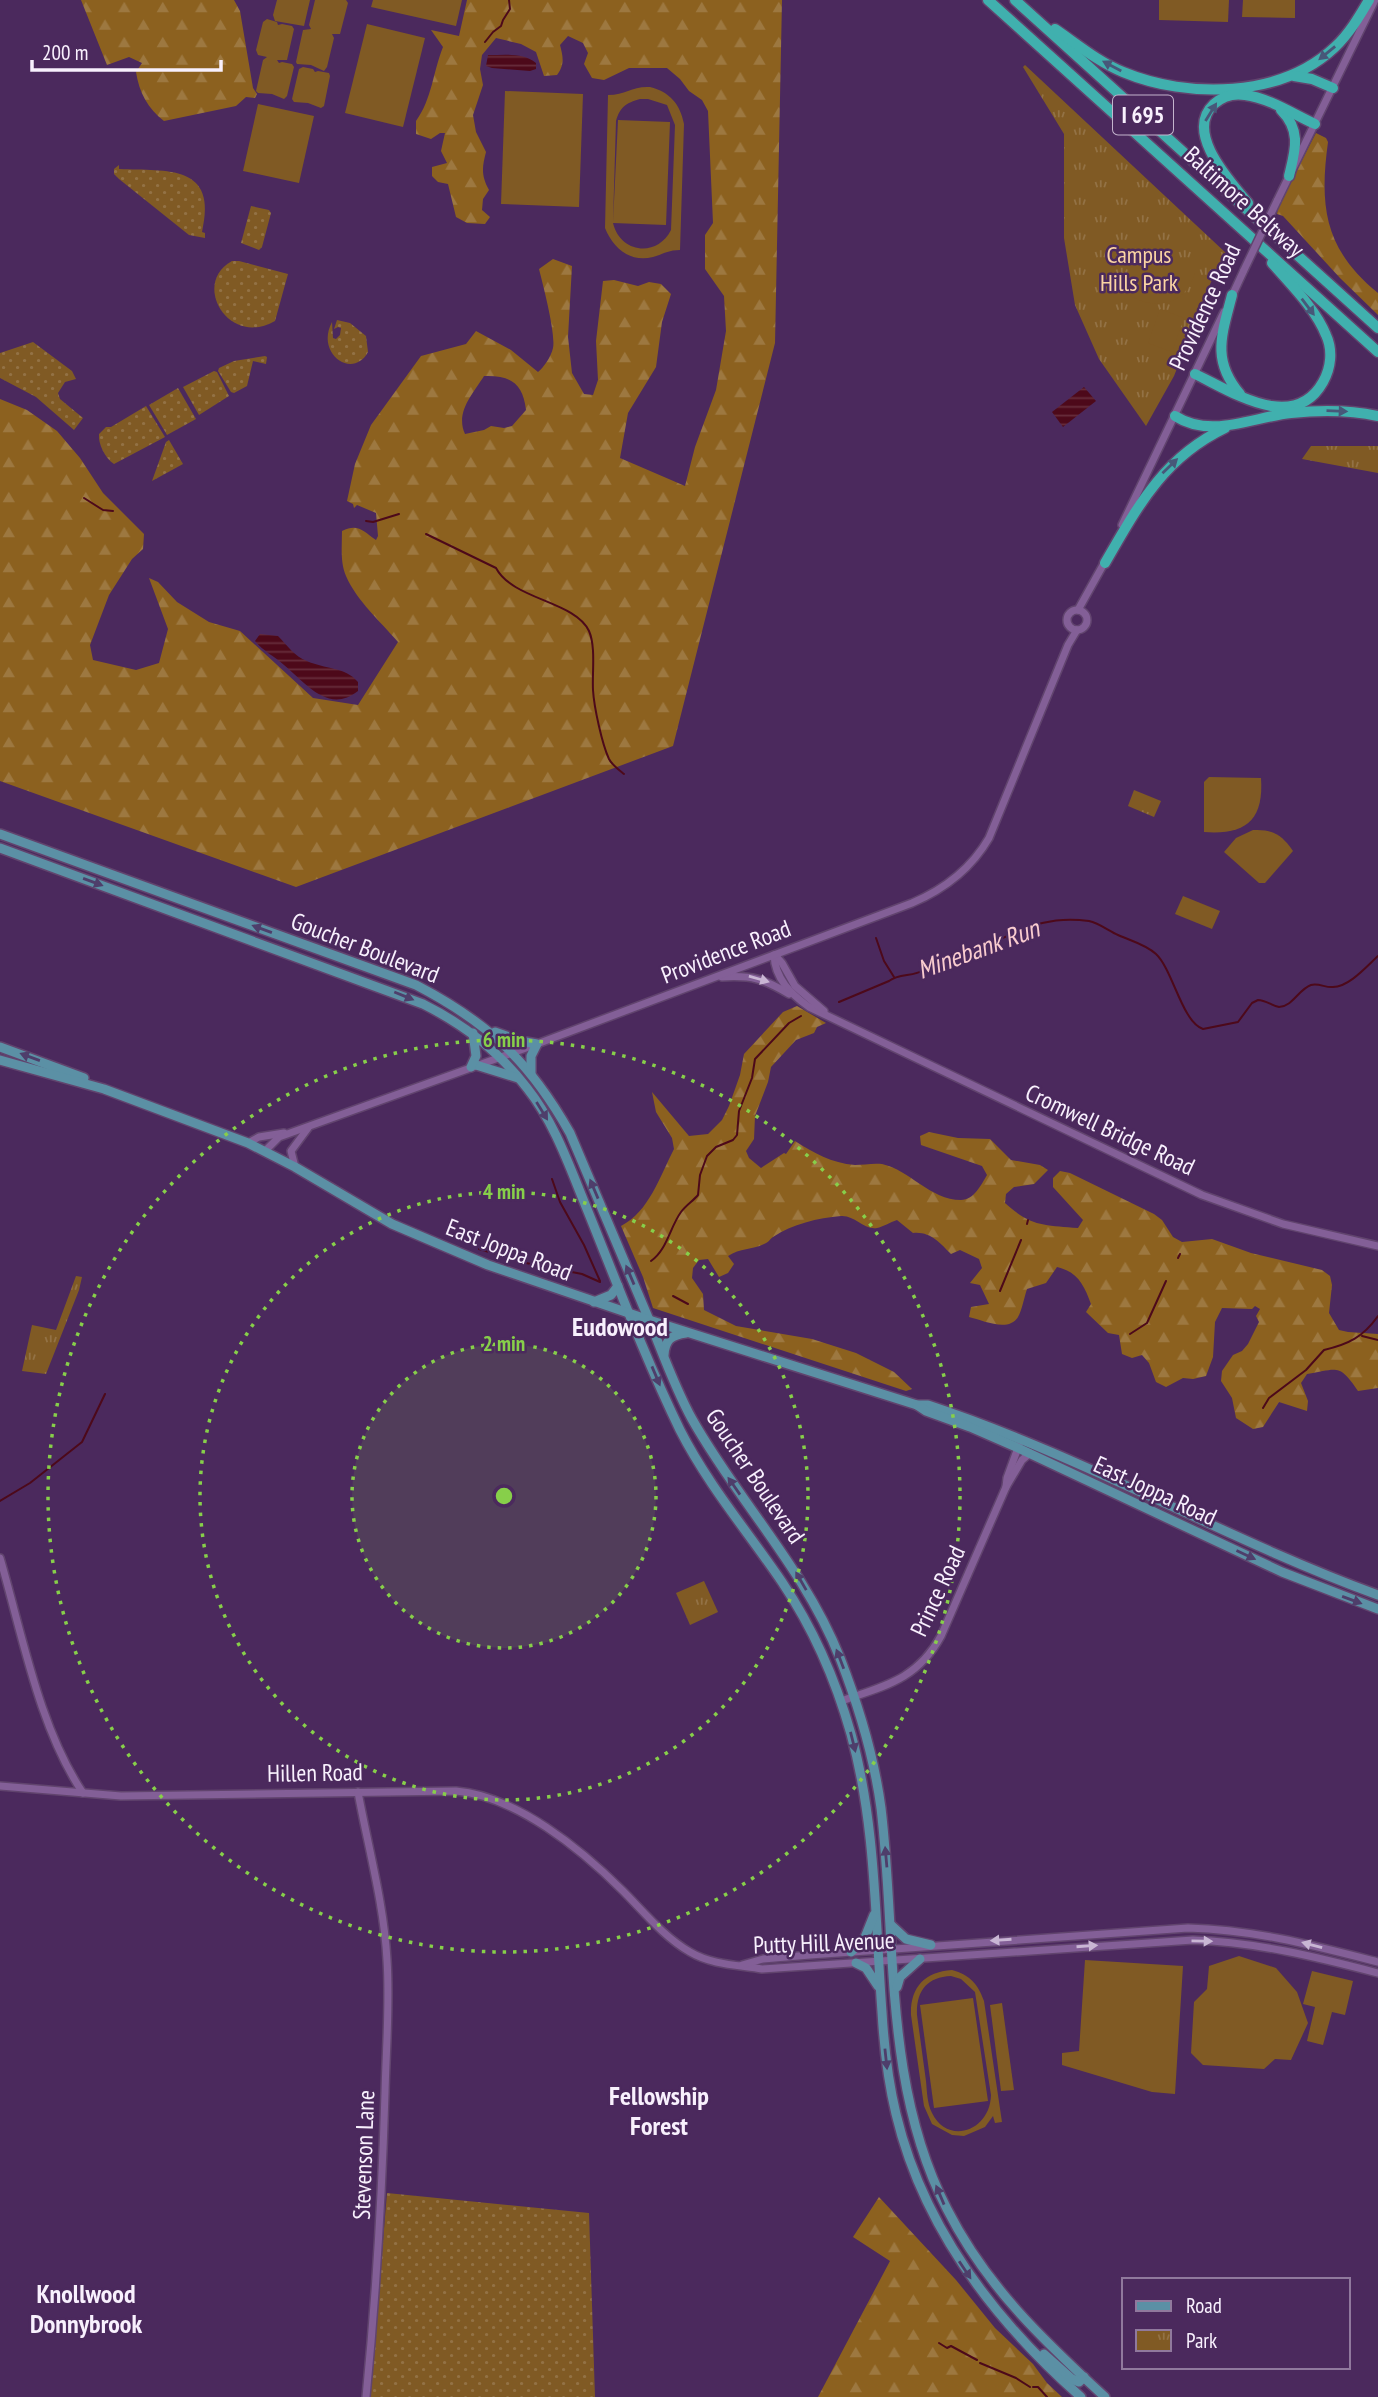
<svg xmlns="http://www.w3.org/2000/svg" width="1378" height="2397" viewBox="0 0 1378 2397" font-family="'PT Sans Narrow',sans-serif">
<defs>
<pattern id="grass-dots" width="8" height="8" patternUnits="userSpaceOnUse" patternTransform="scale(1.75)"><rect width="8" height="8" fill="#805a24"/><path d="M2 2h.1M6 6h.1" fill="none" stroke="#937245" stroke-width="1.8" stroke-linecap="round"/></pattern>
<pattern id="forest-firs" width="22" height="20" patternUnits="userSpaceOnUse" patternTransform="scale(1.75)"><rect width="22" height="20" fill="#8c611f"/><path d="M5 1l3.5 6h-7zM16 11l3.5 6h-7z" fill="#9d7840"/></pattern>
<pattern id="park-tufts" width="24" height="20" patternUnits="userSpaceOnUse" patternTransform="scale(1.75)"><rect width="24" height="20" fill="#805a24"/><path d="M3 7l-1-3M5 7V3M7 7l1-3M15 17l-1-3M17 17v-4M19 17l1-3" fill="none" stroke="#937245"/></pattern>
<pattern id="water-rules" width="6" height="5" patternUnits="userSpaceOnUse" patternTransform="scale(1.75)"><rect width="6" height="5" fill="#4d091a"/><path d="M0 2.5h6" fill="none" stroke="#672d3c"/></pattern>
</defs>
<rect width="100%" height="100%" fill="#4b295d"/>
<!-- grass -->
<g fill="url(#grass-dots)">
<path d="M119 165V169C168 171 218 164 202 232L205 233V238L189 235 119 179 114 174V169Z"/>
<polygon points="251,206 269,210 271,213 262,247 259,250 241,243"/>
<path d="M232 261H239L288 274 275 321C228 348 191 283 232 261Z"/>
<path d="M337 320 350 323 366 336 368 352C353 380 315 354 332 322L333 338 336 339 340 335 341 328 338 327 334 329Z"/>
<polygon points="33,342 72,371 76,379 65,382 58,393 60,399 83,418 74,430 36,397 0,378 0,353"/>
<polygon points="265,356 267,357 266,364 253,361 247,386 234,393 231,392 218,371 219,368 234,361"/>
<polygon points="214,371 217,372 229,396 199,415 183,387"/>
<polygon points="178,388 196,419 167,435 149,405"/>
<path d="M146 406 165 437 114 464C105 458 98 444 99 434L106 427H111Z"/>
<polygon points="169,440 183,464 152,481 166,442"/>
<polygon points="387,2193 589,2213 595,2397 370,2397"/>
</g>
<!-- forest -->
<g fill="url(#forest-firs)" fill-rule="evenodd">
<path d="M81 0H234L240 11 253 88 257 94 255 98 246 97 236 106 164 121C148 109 139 92 136 72L142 63 129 57 107 65Z"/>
<path d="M467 0H782L775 343 673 746 296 887 0 781V399L27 410 57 431 80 458 103 493 144 534 143 549 132 559 109 595 90 645 93 660 136 670 159 663 168 629 149 578 158 582 177 602 209 622 240 631 313 698 358 705 398 642C380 621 357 601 346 576 340 562 342 546 342 531 358 523 363 531 376 540L378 536 376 513 357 505 354 508 353 504 347 501 355 464 371 425 421 356 466 344 476 331 511 350 538 372C544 367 551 357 553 348 556 334 543 285 539 269L553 259 572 266 568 337 572 373 584 394 593 395 598 380 596 341 603 281 614 280 638 286 649 282 661 284 671 294 662 322 656 367 628 413 620 458 685 486 695 447 716 390 726 331 724 296 705 269V235L713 223 708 111 702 100 689 91 680 79 667 68H629L604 80 592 78 584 64 588 53 583 43 568 36 560 45C563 57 565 64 557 75L544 76 536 52 521 44 496 38 482 55 480 69 483 85 473 115 476 132 486 152C482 167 481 176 489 190L483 199 482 210 490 217 485 224 467 223 456 217 448 184 438 182 432 176V167L447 163 441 151 445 133H440L431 139 416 134V121C432 99 433 72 443 47L431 30 459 36ZM484 376C510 375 523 383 526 410L512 426 504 428 491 426 484 430 465 434C455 412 473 394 484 376Z"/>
<path d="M1316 133 1326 138 1328 142C1319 207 1325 250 1378 293V315L1340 278 1283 216 1277 214 1278 206Z"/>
<path d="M797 1006 826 1023 817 1027 814 1033 796 1040 771 1067 768 1082 755 1116 754 1139 746 1151 749 1158 761 1168 784 1153 786 1154 795 1141C814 1153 831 1163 855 1165 863 1165 873 1163 882 1164 910 1170 930 1200 961 1200 974 1200 981 1185 987 1175L982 1166 921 1145 920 1136 929 1132 958 1138 990 1139 1011 1160 1040 1165 1048 1170 1034 1184 1014 1187 1006 1194 1005 1203C1031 1227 1045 1225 1078 1228L1083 1220 1053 1187V1178L1060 1171 1070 1173 1154 1214 1162 1220 1173 1237 1182 1242 1212 1239 1251 1253 1322 1270 1330 1276 1332 1285 1329 1313 1339 1330 1348 1332 1378 1334V1388L1358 1391C1339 1363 1338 1369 1307 1374L1301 1383 1308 1401 1307 1411 1279 1402 1263 1427 1253 1429 1236 1418 1232 1398 1221 1381 1222 1371 1233 1355 1242 1351 1248 1344 1259 1322 1256 1316 1260 1309 1255 1306 1252 1309 1222 1308 1215 1322 1213 1357 1206 1376 1193 1379 1183 1378 1166 1387 1156 1382 1149 1363 1142 1355 1132 1358 1122 1354 1119 1335 1108 1333 1086 1312 1091 1304C1084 1285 1078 1272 1057 1267L1046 1283 1027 1289C1024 1298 1022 1310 1018 1317 1008 1333 983 1320 969 1317L971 1307 989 1304 980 1285 970 1283 982 1268 979 1259 960 1250 951 1254C940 1243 930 1231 913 1233L897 1220C890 1222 883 1227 877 1228 863 1230 855 1215 841 1216 818 1218 792 1224 773 1237 769 1240 769 1242 764 1244 752 1250 740 1248 728 1256L734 1264 728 1273 719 1277 708 1259 699 1260 693 1268 692 1278 703 1294 704 1310 736 1326 812 1339 856 1353 894 1372 912 1389 906 1391 653 1308 643 1277 621 1226C649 1212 660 1176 674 1149L672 1138 656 1112 652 1092 689 1136 708 1134 722 1120 729 1106 740 1075 744 1054 783 1012Z"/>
<polygon points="879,2197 956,2280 995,2328 1033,2364 1047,2383 1062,2397 818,2397 890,2261 853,2237"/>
</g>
<!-- park -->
<g fill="url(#park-tufts)">
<polygon points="1025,65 1227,254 1211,282 1174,376 1146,426 1099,359 1075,305 1064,238 1064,134 1023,67"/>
<polygon points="1311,446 1378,446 1378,473 1302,459"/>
<polygon points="1134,790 1161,801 1154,817 1128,806"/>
<polygon points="76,1276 82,1277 79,1290 46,1374 22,1371 32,1325 56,1330"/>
<polygon points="704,1581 718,1612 690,1625 676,1593"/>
</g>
<!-- pitch -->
<g fill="#805a24" fill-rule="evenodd">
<polygon points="277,0 310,0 304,26 275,21 273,15"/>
<polygon points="315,0 346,0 348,3 340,34 332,34 334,38 327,67 324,71 311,65 297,64 296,62 303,30 311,29 309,25"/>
<polygon points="373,0 462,0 456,26 371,7"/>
<polygon points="1159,0 1229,0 1228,22 1159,20"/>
<polygon points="1243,0 1295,0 1295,18 1242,17"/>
<polygon points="267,19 277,22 278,25 282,24 292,26 294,29 287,60 277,60 279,63 282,62 292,64 294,67 287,96 284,99 272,94 258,93 256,91 263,60 267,57 258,55 256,50 263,22"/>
<polygon points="367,24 425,38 403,127 345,113"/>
<polygon points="303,67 313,69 315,72 318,71 329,73 330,76 324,106 321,108 308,103 294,102 292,99 299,69"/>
<path d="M650 87C670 92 680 104 684 124L680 250C668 250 664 254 653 257 630 263 613 248 605 228L608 95C626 95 632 86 650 87ZM640 99H648L667 105 675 125 671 230C657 258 620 253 613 223L666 225 670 122 618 120 613 222 616 121C620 107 626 103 640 99Z"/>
<polygon points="505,91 583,94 579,207 501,204"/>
<polygon points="258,104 314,116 299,183 243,171"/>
<path d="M1150 243 1195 273C1181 313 1148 309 1118 289L1145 244Z"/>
<polygon points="1160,309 1184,318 1172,352 1148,343"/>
<path d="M1209 777 1261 778C1264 821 1245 835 1204 832V782Z"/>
<path d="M1253 830C1273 829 1282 835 1293 851L1265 883H1259L1224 852 1236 838Z"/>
<polygon points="1183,896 1220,911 1212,929 1175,914"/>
<polygon points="1239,1956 1276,1968 1297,1992 1308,2023 1291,2060 1275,2059 1264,2069 1203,2065 1191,2053 1194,2002 1207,1989 1209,1966"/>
<polygon points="1085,1960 1183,1966 1175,2094 1152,2092 1062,2065 1062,2053 1079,2051"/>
<path d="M952 1970C970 1975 978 1984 984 2001L1002 2122 995 2123 993 2116 985 2127 964 2136 952 2135 932 2124 924 2106 911 2015C910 1988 924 1972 952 1970ZM951 1976 961 1979 975 1992 991 2095C990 2132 947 2145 932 2113 927 2103 927 2091 926 2081 923 2059 920 2037 917 2015 916 1991 927 1977 951 1976Z"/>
<polygon points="1312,1971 1353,1981 1345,2015 1332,2012 1323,2045 1307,2041 1315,2007 1303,2004"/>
<polygon points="973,1998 988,2101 934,2108 920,2005"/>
<polygon points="1002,2003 1014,2090 1001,2091 990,2005"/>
</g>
<!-- water -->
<g fill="url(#water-rules)">
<path d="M488 55C504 55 523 52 536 63V69L530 71 492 68 486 66Z"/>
<polygon points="1084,387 1096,401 1063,427 1052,412"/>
<path d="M260 634 278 636C288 646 294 656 307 661 324 669 346 667 358 682V691C328 715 305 682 284 665 274 656 263 651 255 641Z"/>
</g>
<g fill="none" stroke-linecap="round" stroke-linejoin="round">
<!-- stream -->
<g stroke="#4d091a" stroke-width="2">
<polyline points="485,42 493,32 501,26 503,20 510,9 509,0"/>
<polyline points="84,498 103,510 113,511"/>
<polyline points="366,521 373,522 399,514"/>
<path d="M426 534 496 568C513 600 575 601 589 631 596 647 592 673 593 690 594 707 602 744 609 759 612 765 619 770 624 774"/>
<polyline points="876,938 884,961 894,977"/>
<path d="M839 1002 889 981C899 973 913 977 924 970 938 961 951 954 967 949 973 947 981 948 987 945 1024 929 1047 915 1089 921 1099 923 1109 931 1118 935 1131 941 1145 944 1156 954 1173 970 1182 1022 1203 1029L1238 1022 1252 1003 1258 1000C1266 1000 1272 1006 1279 1007 1292 1007 1299 989 1311 985 1319 983 1326 988 1333 987 1349 987 1367 966 1378 956"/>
<polyline points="552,1179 560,1202 584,1245 600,1281"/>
<polyline points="1027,1224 1028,1220"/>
<polyline points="479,1249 526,1263 582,1274 600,1282"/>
<polyline points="1178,1258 1180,1254"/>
<path d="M651 1261C667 1250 670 1227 681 1212 686 1205 693 1201 698 1195L700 1175 707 1156 716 1147 733 1140 737 1135 739 1111 752 1078 755 1059 789 1023 801 1016"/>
<polyline points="1000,1291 1021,1240"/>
<polyline points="673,1296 688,1304"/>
<polyline points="1130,1334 1147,1323 1166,1281"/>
<polyline points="1362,1336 1378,1340"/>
<path d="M1263 1408 1269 1398 1306 1370 1324 1350C1349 1344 1363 1337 1378 1316"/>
<polyline points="0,1501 30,1483 82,1442 105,1394"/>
<polyline points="939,2343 947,2348 951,2346 977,2360"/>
<polyline points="980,2363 1016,2378 1030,2387"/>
<polyline points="1033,2387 1038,2387 1047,2397"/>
</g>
<!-- minor casing -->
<g stroke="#61446e" stroke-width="10">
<g id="minor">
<polyline points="1277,201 1375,0"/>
<polyline points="1231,298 1244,270"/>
<polyline points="1122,525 1224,312"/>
<polyline points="1078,610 1107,558"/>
<circle cx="1077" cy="620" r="10"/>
<path d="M774 955C775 979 791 994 809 1007L1202 1195 1283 1224 1378 1246"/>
<polyline points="775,955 782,963 795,986 824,1011"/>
<path d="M722 977C752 975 764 979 789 994"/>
<polyline points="248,1143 259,1137 284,1133"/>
<path d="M265 1151 279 1137 537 1044 912 903C945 889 971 869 989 838L1068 645 1077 630"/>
<polyline points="295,1167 291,1151 308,1128"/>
<polyline points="1006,1487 1007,1478 1019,1445"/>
<path d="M0 1558C22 1633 39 1728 83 1793"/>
<path d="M841 1701C884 1686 917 1680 941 1636L1006 1487 1022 1460 1030 1453"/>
<path d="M0 1786 121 1796 456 1791C516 1796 581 1849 623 1891 644 1912 664 1937 690 1952 712 1965 738 1965 762 1969L1193 1940C1256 1942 1317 1957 1378 1973"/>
<path d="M358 1792C368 1847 384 1904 387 1960 390 2004 386 2049 385 2093 382 2195 376 2296 366 2397"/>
<path d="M742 1965 763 1959 810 1955 1188 1928C1256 1930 1312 1945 1378 1962"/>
</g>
</g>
<!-- major casing -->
<g stroke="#61446e" stroke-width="12">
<g id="major">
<path d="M0 834 416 985C489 1023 530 1062 570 1133 597 1196 623 1259 650 1322 663 1354 675 1388 692 1419 738 1501 805 1569 840 1658 859 1707 874 1756 881 1808 897 1942 883 2085 947 2209 986 2286 1042 2339 1105 2397"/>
<path d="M0 848 423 1004C465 1025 499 1051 527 1088 555 1123 570 1168 587 1209 617 1283 645 1358 680 1430 708 1485 748 1532 782 1582 813 1628 836 1681 851 1734 876 1824 875 1919 882 2012 884 2046 888 2081 896 2114 923 2227 995 2321 1081 2397"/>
<polyline points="495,1032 520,1041 537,1044 531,1056 531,1073"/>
<polyline points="0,1047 84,1078"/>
<path d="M0 1060 104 1089 248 1143 295 1167 392 1224 488 1265 649 1320 917 1405H928C1083 1456 1225 1539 1378 1595"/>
<polyline points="476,1065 518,1078"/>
<polyline points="471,1067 476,1056 473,1033"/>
<polyline points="594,1302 611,1295 618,1286"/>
<path d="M664 1355C665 1340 671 1335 686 1333"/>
<polyline points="917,1405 926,1411 970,1427 1018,1448 1282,1572 1378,1609"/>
<polyline points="891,1925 906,1939 931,1945"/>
<polyline points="851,1952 864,1940 874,1915"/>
<polyline points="856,1963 866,1968 878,1986"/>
<polyline points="897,1987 900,1977 920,1959"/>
<polyline points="1044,2354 1072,2379 1079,2382 1084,2377"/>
</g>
</g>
<!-- highway casing -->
<g stroke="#61446e" stroke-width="13">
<g id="highway">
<polyline points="988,0 1378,352"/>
<polyline points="1015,0 1378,328"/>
<path d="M1055 29C1077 44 1098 62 1123 72 1188 99 1281 98 1335 47 1349 34 1359 17 1369 0"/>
<polyline points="1294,76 1312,79 1333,88"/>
<path d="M1281 110C1302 131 1295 151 1289 176"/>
<path d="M1248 203C1229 180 1184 132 1214 104 1223 96 1233 93 1245 95 1269 98 1293 114 1315 124"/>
<path d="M1232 295C1222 334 1211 360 1240 394"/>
<path d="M1195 374C1231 391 1294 434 1323 382 1331 368 1333 350 1326 335 1315 308 1291 285 1272 263"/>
<path d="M1175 416C1211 439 1253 417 1291 413 1320 410 1350 410 1378 416"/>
<path d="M1105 563C1138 506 1163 458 1225 428"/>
</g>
</g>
<!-- minor -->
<use href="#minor" stroke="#835f97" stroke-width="7"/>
<!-- major -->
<use href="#major" stroke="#5b90a5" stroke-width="9"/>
<!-- highway -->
<use href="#highway" stroke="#40b0ae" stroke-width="10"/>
<!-- minor-bridge casing -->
<g stroke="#61446e" stroke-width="10" stroke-linecap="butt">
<polyline id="minor-bridge" points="1244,270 1277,201"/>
</g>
<!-- minor-bridge -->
<use href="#minor-bridge" stroke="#835f97" stroke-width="7"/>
</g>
<!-- one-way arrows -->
<defs><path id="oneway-solid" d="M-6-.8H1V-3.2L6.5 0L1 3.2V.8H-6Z" transform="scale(1.75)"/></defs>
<g fill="#475879">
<use href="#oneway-solid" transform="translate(1327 53) rotate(141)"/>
<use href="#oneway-solid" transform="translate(1112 66) rotate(-152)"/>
<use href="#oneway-solid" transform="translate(1211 112) rotate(-58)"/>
<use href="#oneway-solid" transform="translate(1308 307) rotate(53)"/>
<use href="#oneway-solid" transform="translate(1337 411) rotate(2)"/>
<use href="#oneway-solid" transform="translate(1170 466) rotate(-44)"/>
</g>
<g fill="#4e3e6b">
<use href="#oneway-solid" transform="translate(93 882) rotate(20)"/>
<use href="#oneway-solid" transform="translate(262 929) rotate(-160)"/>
<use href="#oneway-solid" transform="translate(404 996) rotate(22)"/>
<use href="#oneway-solid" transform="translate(30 1057) rotate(-160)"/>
<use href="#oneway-solid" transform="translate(542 1111) rotate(58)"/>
<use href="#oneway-solid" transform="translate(594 1189) rotate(-113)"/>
<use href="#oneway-solid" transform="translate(630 1275) rotate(-113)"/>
<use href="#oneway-solid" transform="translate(656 1376) rotate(67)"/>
<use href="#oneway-solid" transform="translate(734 1486) rotate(-125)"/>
<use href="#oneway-solid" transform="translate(1246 1555) rotate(25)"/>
<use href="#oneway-solid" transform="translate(801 1581) rotate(-120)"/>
<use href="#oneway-solid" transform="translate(1352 1600) rotate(20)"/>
<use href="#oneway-solid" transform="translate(840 1659) rotate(-111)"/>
<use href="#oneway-solid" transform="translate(853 1742) rotate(76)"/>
<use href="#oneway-solid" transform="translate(886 1857) rotate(-95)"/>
<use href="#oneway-solid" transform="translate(886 2059) rotate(84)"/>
<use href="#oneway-solid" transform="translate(940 2195) rotate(-113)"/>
<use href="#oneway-solid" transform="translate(965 2270) rotate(56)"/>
</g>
<g fill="#c9b6d4">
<use href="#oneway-solid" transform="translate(759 979) rotate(16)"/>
<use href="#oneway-solid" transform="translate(1001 1940) rotate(176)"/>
<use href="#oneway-solid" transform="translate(1202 1941) rotate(1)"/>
<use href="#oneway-solid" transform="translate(1312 1945) rotate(-165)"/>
<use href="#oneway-solid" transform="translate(1087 1946) rotate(-4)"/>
</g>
<!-- distance rings -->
<circle cx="504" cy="1496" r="152" fill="#87cf4a" fill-opacity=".12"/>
<g fill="none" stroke="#87cf4a" stroke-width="3.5" stroke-dasharray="3.5 7">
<circle cx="504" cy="1496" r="152"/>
<circle cx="504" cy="1496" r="304"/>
<circle cx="504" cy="1496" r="456"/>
</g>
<g text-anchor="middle" stroke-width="5" stroke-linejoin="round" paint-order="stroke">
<!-- shield labels -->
<rect fill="#4b295d" stroke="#c4b4cd" stroke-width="2" x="1113" y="95.5" width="60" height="39" rx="5"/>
<g font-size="23" font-weight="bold" fill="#f8f0fd">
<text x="1143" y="123">I 695</text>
</g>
<!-- street labels -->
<g font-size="24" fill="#f8f0fd" stroke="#4b295d">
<text transform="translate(1244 202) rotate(42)" y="8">Baltimore Beltway</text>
<text transform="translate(1205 307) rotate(-65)" y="8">Providence Road</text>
<text transform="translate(365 948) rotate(21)" y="8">Goucher Boulevard</text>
<text transform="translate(726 952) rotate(-21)" y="8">Providence Road</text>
<text transform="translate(1110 1130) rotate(25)" y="8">Cromwell Bridge Road</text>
<text transform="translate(509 1250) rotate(21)" y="8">East Joppa Road</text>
<text transform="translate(755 1476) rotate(56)" y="8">Goucher Boulevard</text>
<text transform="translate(1155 1491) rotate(25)" y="8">East Joppa Road</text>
<text transform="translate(938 1591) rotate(-65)" y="8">Prince Road</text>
<text transform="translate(315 1773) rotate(-1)" y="8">Hillen Road</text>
<text transform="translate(824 1943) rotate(-2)" y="8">Putty Hill Avenue</text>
<text transform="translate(364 2155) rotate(-88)" y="8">Stevenson Lane</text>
</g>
<!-- park labels -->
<g font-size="24" fill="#fad4a3" stroke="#4b295d">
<text x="1139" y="263">Campus<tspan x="1139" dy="28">Hills Park</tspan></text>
</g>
<!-- water labels -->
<g font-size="26" font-style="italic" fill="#f9cccf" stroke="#4b295d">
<text transform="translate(978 949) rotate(-20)" y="9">Minebank Run</text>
</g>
<!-- neighbourhood labels -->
<g font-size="26" font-weight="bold" fill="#f8f0fd" stroke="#4b295d">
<text x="620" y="1336">Eudowood</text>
<text x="659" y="2105">Fellowship<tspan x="659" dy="30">Forest</tspan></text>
<text x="86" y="2303">Knollwood<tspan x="86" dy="30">Donnybrook</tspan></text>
</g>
</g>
<circle cx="504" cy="1496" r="10" fill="#87cf4a" stroke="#4b295d" stroke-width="3.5"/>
<g font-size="21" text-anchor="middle" font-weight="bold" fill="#87cf4a" stroke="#4b295d" stroke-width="5" stroke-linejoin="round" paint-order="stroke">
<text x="504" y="1047">6 min</text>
<text x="504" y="1199">4 min</text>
<text x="504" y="1351">2 min</text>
</g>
<!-- legend -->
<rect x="1122" y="2278" width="228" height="91" fill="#4b295d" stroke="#90799d" stroke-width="2"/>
<rect x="1136" y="2301" width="35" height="10" fill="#5b90a5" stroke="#90799d" stroke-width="2"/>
<text x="1186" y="2313" font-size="21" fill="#f8f0fd">Road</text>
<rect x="1136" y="2330" width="35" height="21" fill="url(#park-tufts)" stroke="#90799d" stroke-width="2"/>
<text x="1186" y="2348" font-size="21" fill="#f8f0fd">Park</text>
<!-- scale -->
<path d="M32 60v10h189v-10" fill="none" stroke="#f8f0fd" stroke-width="3.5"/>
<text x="42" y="60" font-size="21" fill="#f8f0fd" stroke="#4b295d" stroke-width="5" paint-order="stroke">200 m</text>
</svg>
